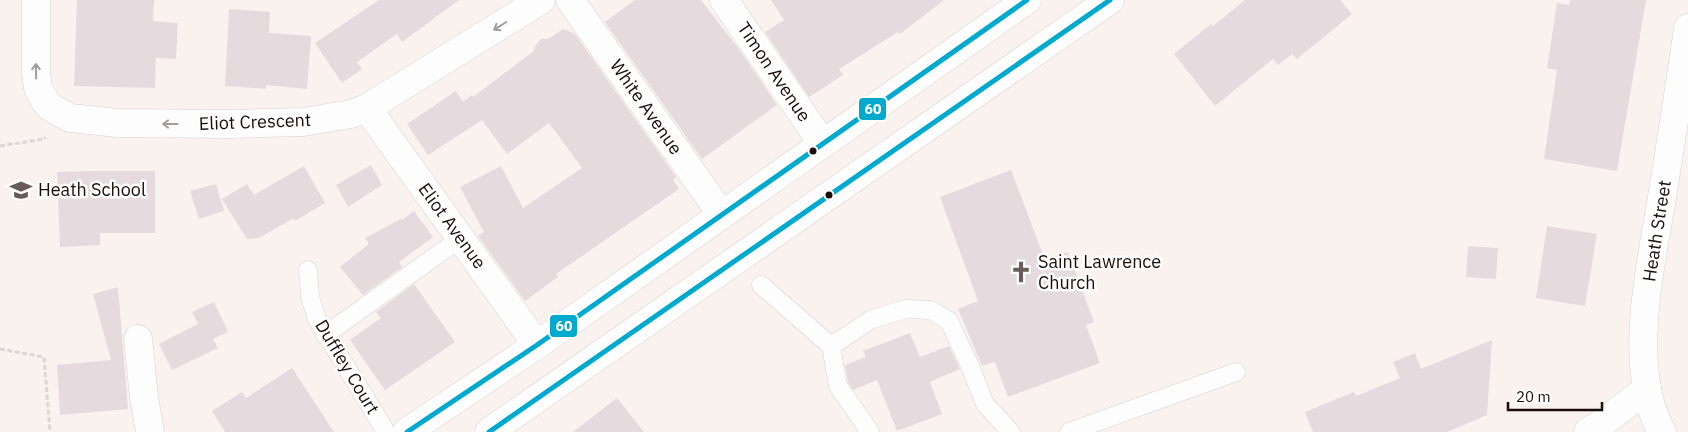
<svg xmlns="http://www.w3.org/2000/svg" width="1688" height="432" viewBox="0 0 1688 432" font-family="'IBM Plex Sans',sans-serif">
<rect width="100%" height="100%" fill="#faf2ef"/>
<!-- building -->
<g fill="#e5dbde">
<polygon points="77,0 154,0 153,21 178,23 176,59 156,58 155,88 74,86"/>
<polygon points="379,0 459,0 402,42 397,34 357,62 362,69 342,83 315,43"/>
<polygon points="635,0 701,0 739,49 777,105 702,159 605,22"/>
<polygon points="771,0 944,0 900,34 898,32 839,69 843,75 809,97 765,32 784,20"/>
<polygon points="1245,0 1340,0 1352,14 1297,59 1292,54 1278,65 1273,59 1215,106 1174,54 1211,24 1213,26"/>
<polygon points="1570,0 1646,0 1617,171 1544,159 1557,70 1547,68 1557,3 1569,5"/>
<polygon points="229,9 270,12 269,33 311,36 307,89 266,85 266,89 225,86"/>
<polygon points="563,29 575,34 676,177 673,180 679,189 556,274 558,277 525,301 478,236 484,232 460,187 501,166 523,208 582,168 549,123 507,154 482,120 428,155 407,124 456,91 463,102 472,95 473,97 534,51 535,46 541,39 548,39"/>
<polygon points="371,165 382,185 348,207 336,185"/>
<polygon points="304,166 325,203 295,221 294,218 259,238 247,239 222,199 247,184 254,195"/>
<polygon points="1011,170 1045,260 1068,252 1094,322 1086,325 1100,363 1008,397 995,362 982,366 958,309 978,301 940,197"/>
<polygon points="93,171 155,171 155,233 100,233 100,245 60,247 57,172"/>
<polygon points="216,184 224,211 199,219 190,191"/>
<polygon points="414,211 433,237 399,262 402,267 363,295 340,267 369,244 365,238 401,219 402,220"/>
<polygon points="1547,226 1597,234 1585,306 1536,298"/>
<polygon points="1468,246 1498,248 1496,279 1466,277"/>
<polygon points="414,284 455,342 385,390 350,340 381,318 376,312"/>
<polygon points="118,287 128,409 60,415 57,365 111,360 93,294"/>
<polygon points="214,302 228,332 213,339 218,348 172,370 159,344 198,324 192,312"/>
<polygon points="910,333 920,357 949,346 960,369 930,382 942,414 897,431 877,380 853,390 848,382 845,365 866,357 863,351"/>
<polygon points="1492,340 1487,415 1447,432 1313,432 1305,412 1354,392 1356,396 1400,378 1393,362 1415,353 1421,369"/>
<polygon points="292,368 334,432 225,432 212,411 242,392 246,398"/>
<polygon points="617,398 644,432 573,432"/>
</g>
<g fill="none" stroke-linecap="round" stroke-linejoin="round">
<!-- service casing -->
<g stroke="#dacfcb" stroke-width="19">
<g id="service">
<polyline points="308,270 310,297 317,319 386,432"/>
<polyline points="761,285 831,346"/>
<polyline points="325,335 461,238"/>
<polyline points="870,432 838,386 831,346 872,319 906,309 931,310 949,321 970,366 985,404 1011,432"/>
<polyline points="1069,432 1236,372"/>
</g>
</g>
<!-- minor casing -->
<g stroke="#dacfcb" stroke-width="29">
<g id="minor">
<polyline points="36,0 36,73 38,88 45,101 50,107 70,118 118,123 231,124 303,122 351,114 367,108 541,0"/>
<polyline points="570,0 722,215"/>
<polyline points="724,0 823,144"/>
<polyline points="367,108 537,345"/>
<polyline points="138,339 144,397 150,432"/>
<polyline points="1588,432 1601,424 1647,389"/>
</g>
</g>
<!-- tertiary casing -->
<g stroke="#dacfcb" stroke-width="29">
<path id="tertiary" d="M1662 432C1626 368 1651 266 1662 197 1671 141 1680 85 1688 28"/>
</g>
<!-- trunk casing -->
<g stroke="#dacfcb" stroke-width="29">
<g id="trunk">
<polyline points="407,432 537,345 1027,0"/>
<polyline points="489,432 1110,0"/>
</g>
</g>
<!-- path -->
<g stroke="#dad7d6" stroke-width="3" stroke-dasharray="5 2.5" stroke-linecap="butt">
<polyline points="0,146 44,139 45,137"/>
<polyline points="0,349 44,357 50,432"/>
</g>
<!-- service -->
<use href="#service" stroke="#fefdfd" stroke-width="18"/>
<!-- minor -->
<use href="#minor" stroke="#fefdfd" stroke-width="28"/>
<!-- tertiary -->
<use href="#tertiary" stroke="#fefdfd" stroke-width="28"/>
<!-- trunk -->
<use href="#trunk" stroke="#fefdfd" stroke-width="28"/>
<!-- bus-1 casing -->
<g stroke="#fff" stroke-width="9">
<g id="bus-1">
<polyline points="407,432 537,345 1027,0"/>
<polyline points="489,432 1110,0"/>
</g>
</g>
<!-- bus-1 -->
<use href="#bus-1" stroke="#00a9ce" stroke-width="5"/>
</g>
<!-- one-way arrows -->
<defs><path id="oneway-shaft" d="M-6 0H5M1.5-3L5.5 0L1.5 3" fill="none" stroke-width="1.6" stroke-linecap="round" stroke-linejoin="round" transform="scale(1.25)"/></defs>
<g stroke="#a29d9b">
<use href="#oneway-shaft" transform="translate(500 26) rotate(148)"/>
<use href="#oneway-shaft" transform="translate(36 71) rotate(-91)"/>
<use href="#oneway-shaft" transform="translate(170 124) rotate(-180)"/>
</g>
<!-- icons -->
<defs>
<g id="school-bare" transform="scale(1.725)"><path d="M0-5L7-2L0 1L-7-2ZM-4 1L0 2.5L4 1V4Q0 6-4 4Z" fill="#685d5a" stroke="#fff" stroke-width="2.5" paint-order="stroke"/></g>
<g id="church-bare" transform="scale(1.725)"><path d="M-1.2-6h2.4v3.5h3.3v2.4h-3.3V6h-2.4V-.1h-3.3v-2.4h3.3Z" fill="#685d5a" stroke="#fff" stroke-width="2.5" paint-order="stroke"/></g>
</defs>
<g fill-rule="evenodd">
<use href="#school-bare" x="21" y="190"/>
<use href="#church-bare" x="1021" y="272"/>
</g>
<!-- markers -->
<g fill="#190d09" stroke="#fff" stroke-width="2">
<circle cx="813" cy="151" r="4.5"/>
<circle cx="829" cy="195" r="4.5"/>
</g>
<g text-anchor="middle" stroke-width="5" stroke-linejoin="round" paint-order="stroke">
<!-- street labels -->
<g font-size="18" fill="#190d09" stroke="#fff">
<text transform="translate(774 72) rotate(56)" y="6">Timon Avenue</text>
<text transform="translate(646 107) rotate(55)" y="6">White Avenue</text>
<text transform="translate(255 122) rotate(-2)" y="6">Eliot Crescent</text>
<text transform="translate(452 226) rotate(54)" y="6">Eliot Avenue</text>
<text transform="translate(1657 231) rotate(-81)" y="6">Heath Street</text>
<text transform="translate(347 367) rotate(59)" y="6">Duffley Court</text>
</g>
<!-- poi labels -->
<g font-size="18" fill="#190d09" stroke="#fff" text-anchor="start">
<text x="38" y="196">Heath School</text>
<text x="1038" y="268">Saint Lawrence<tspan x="1038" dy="21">Church</tspan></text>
</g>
</g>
<g stroke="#fff" stroke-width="2">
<rect x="858" y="97" width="29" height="24" rx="5" fill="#00a9ce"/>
<rect x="549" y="314" width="29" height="24" rx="5" fill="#00a9ce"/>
</g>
<g font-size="14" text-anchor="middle" font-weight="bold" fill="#fff">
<text x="873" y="114">60</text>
<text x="564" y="331">60</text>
</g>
<!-- scale -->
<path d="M1508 402v8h94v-8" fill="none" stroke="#190d09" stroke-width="2.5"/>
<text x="1516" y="402" font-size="15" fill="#190d09" stroke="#ffffff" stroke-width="4" paint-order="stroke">20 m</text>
</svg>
